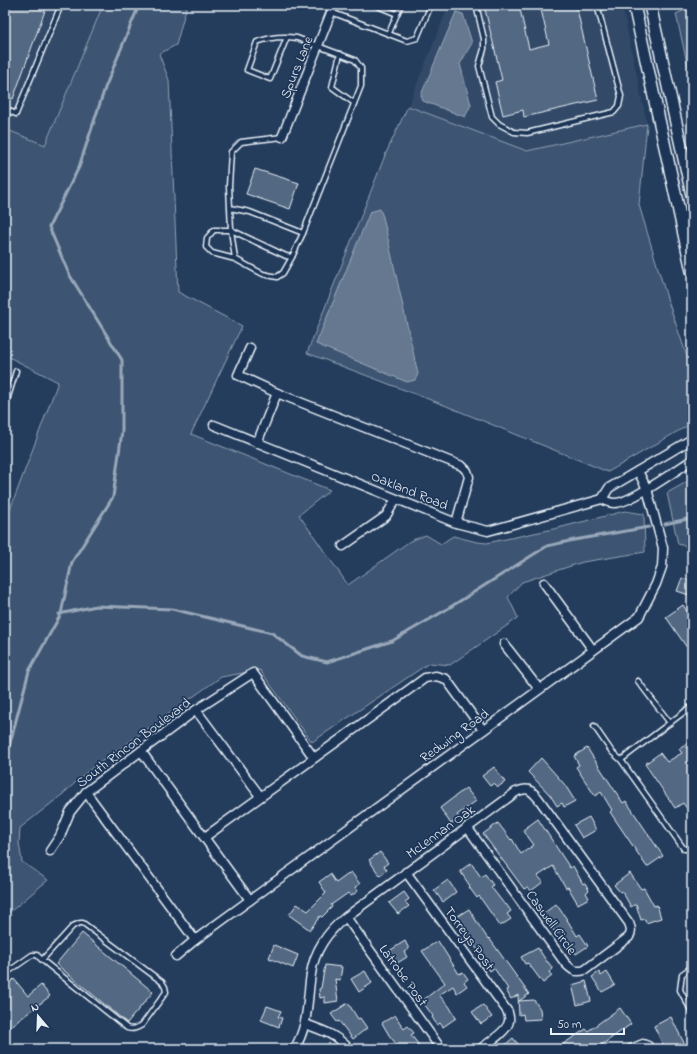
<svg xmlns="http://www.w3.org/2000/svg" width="697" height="1054" viewBox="0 0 697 1054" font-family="'Indie Flower',sans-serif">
<rect width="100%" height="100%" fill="#253d5d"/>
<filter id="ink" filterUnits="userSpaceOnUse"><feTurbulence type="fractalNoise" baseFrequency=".025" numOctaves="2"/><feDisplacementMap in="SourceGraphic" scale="8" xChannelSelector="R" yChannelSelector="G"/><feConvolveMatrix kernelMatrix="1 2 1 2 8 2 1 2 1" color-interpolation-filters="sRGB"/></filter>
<g filter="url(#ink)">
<!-- built -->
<g fill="#334a68">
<polygon points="5,5 103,5 45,145 5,129"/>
<polygon points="449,5 622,5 647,124 527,151 408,106"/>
</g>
<!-- green -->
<g fill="#3e5472" stroke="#93a2b5">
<polygon points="103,5 187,5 176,45 159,54 169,80 178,292 242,326 191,434 330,490 299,515 348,585 410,541 426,535 441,544 453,536 477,542 487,543 558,528 625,511 644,514 645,552 583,562 522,582 508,597 518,618 450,665 429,663 312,742 260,670 221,677 88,771 63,794 20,828 19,843 22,862 48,880 5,916 5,523 58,382 5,355 5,129 45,145"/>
<polygon points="692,7 692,85 676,14"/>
<polygon points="408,106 527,151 647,124 639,205 667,298 692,371 692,423 608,472 444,405 307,353 386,153"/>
<polygon points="692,479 692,548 678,544 667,493"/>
</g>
<!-- water -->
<g fill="#657890" stroke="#99a8ba">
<polygon points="456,12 463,14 472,43 460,64 471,105 465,117 423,101 421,95"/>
<polygon points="380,209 383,217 418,374 415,380 407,382 316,344 370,212"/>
</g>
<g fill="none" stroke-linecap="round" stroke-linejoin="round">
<!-- stream -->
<g stroke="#99a8ba" stroke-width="3">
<polyline points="665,524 692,518"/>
<polyline points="59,614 96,606 172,609 272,633 302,656 327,662 392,641 444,611 547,546 574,540 649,527"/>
<polyline points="5,762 29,671 61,614 72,562 113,497 122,431 122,360 69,274 49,227 79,167 105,88 139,5"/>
</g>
</g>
<!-- building -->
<g fill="#536782" stroke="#e8f1f8">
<polygon points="5,5 47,5 13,99 5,96"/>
<polygon points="484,5 519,5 529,49 549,44 540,5 576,5 598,100 524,117 523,110 503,115 495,82 502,80"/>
<polygon points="255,169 299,183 290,209 246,194"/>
<polygon points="682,578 692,581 692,596 677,591"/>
<polygon points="683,605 692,619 692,655 666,617"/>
<polygon points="692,741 692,816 683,803 675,808 645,764 660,753 667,762 682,753 679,749"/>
<polygon points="587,748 623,803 626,801 663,856 647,867 610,812 612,810 601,792 595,796 576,767 579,765 574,756"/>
<polygon points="541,758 565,785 575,801 564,807 562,803 557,806 550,795 528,772"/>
<polygon points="494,767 505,782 498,787 494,783 490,786 482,776"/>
<polygon points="466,788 476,801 457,815 459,818 451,824 440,808"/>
<polygon points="589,817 596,830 582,838 574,825"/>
<polygon points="538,819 570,868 573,866 583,884 585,883 589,890 586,893 589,898 578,904 568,887 566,888 553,866 538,876 543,882 531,891 528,887 524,889 483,834 498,823 511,840 512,839 521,854 534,845 523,830"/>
<polygon points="380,852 388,863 384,866 387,870 380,876 369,860"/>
<polygon points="471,863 481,877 485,874 493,885 491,887 505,905 506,904 511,911 507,914 511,919 500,926 479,896 477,898 469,887 470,886 460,871"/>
<polygon points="351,872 360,884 355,887 358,891 351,896 348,893 331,905 332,907 322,917 320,916 310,930 289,915 297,904 308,911 326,893 319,882 330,874 336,883"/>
<polygon points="630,873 641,889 644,888 654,906 657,905 661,918 646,923 645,919 641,920 636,904 631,907 622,891 620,892 614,885"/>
<polygon points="448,880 456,892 443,902 434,890"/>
<polygon points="404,892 409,899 405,902 409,906 398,914 389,903"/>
<polygon points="556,904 566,918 577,936 580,934 588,946 576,954 564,936 563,937 560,932 556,934 543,914"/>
<polygon points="469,909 478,924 488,939 489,938 529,994 519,1001 534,1000 540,1009 541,1019 524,1020 523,1014 519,1015 518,995 511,999 506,990 508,989 494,968 490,971 485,963 487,962 470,940 469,941 464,934 466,933 456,917"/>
<polygon points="82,933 153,992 127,1023 56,964"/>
<polygon points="405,941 409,949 404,952 407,957 394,965 386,953"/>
<polygon points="438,941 459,974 463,972 468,979 464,982 467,986 457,993 453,986 439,995 449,1006 456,1018 443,1027 440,1023 437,1025 432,1017 433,1016 422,1001 445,983 422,951"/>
<polygon points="274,945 298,955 293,968 269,958"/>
<polygon points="538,948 547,962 548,962 553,969 549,972 552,976 543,983 528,963 525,964 521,957"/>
<polygon points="325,965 342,967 340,980 335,979 338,1001 325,1003 325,997 320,998 319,989 321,988"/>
<polygon points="365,971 372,983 359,992 351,979"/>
<polygon points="599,972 601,976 607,972 615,985 602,992 592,977"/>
<polygon points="14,979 28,996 41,985 50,996 5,1031 5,986"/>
<polygon points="586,981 591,1001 577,1005 572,985"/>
<polygon points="348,1003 358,1019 360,1018 367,1028 353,1039 339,1021 337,1022 331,1014"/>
<polygon points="483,1005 492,1017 481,1024 472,1012"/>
<polygon points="267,1006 281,1011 278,1017 282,1018 279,1027 261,1020"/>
<polygon points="620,1008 631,1024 596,1049 567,1049 563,1044 586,1029 588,1031"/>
<polygon points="395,1015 404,1029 408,1026 414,1033 411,1035 422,1049 400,1049 389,1035 382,1023"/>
<polygon points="671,1017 687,1049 665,1049 654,1026"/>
<polygon points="513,1038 522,1049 500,1049"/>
</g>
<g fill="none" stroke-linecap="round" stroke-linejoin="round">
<!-- lane casing -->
<g stroke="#e8f1f8" stroke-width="7">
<g id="lane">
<polyline points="375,5 397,14 401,5"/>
<polyline points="476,5 484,39 484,49 479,66 492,117 499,124 514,132 527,133 614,112 619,106 621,96 597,5"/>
<polyline points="597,8 612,5"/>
<polyline points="331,12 407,41 417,38 431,5"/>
<polyline points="389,33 397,14"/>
<path d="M287 37 270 79 247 70 257 42C270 37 284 36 297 38L355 60 361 68V86L303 233"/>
<polyline points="340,54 332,87 354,103"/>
<polyline points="5,109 16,114 61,5"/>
<polyline points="230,208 250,212 303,233 292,257 286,256 231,230 229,186 231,152 241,142 282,137"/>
<polyline points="235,259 212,253 206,247 207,238 214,230 231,230 235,259 263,274 277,277 283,273 292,257"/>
<polyline points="5,407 16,371"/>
<polyline points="638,681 670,723"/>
<polyline points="692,706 621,760 684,849 692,849"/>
<polyline points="686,710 692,718"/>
<polyline points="594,726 612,752 621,760"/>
<polyline points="692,967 682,974 680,990 692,1012"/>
<path d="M5 974 32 955H37L42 960 127 1028C133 1030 137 1028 142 1025L166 992 165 987 162 982 83 923H80L73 926 42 960"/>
</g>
</g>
<!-- street casing -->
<g stroke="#e8f1f8" stroke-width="11">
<g id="street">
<polyline points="282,137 334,5"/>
<polyline points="250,348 238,375 277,393"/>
<path d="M214 425 456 523 488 531 602 499C606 501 610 503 614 503 628 505 678 469 692 460"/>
<polyline points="257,443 277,393 462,466 467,471 469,477 456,523"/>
<polyline points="602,499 609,488 692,439"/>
<polyline points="343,546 386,516 396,499"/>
<polyline points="544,583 593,650"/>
<polyline points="504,644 539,689"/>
<polyline points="196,710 260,796"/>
<polyline points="141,751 250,900"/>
<polyline points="86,792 195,940"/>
<polyline points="205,837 425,678 436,676 446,679 483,730"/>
<polyline points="50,851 60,836 70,812 86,792 196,710 253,673 314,758"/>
<path d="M406 872 508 1012C508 1014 510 1018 509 1021 508 1031 487 1044 480 1049"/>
<polyline points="346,917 441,1049"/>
<polyline points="176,956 195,940 639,617 656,584 662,567 663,548 647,489 638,471"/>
<path d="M305 1024C322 1030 337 1035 349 1049"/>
<path d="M294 1049C309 1027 307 999 311 974 314 951 328 931 346 917L516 792C528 787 530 789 538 798L629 923C631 928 632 931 629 937L585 970C575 973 572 970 565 963L467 827"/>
<polyline points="631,1049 643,1044 648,1046 650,1049"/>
</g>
</g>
<!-- secondary casing -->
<g stroke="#e8f1f8" stroke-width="14">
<g id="secondary">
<polyline points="634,5 692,271"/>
<polyline points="650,5 692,195"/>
</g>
</g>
<!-- lane -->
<use href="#lane" stroke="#1d3557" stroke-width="4"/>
<!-- street -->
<use href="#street" stroke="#1d3557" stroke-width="8"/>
<!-- secondary -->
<use href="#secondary" stroke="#1d3557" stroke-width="11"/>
</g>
</g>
<g text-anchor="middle" stroke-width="3.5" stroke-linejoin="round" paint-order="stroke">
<!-- street labels -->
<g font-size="14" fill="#e8f1f8" stroke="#1d3557">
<text transform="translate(296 67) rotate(-68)" y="5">Spurs Lane</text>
<text transform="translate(410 490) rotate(22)" y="5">Oakland Road</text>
<text transform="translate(454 735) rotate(-36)" y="5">Redwing Road</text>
<text transform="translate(133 742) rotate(-37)" y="5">South Rincon Boulevard</text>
<text transform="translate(440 831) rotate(-36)" y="5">McLennan Oak</text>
<text transform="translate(552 922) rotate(54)" y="5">Caswell Circle</text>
<text transform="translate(470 938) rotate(54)" y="5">Torreys Post</text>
<text transform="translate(404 975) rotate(54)" y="5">Latrobe Post</text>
</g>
</g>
<!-- margin -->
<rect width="697" height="1054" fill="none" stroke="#1d3557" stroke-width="20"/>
<rect x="10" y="10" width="677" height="1034" fill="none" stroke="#e8f1f8" stroke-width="1.5" filter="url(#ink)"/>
<!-- north arrow -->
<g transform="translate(38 1016) rotate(341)" stroke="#1d3557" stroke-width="3" paint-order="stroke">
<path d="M0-3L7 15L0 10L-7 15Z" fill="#e8f1f8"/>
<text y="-6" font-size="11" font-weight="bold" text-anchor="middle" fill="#e8f1f8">N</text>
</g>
<!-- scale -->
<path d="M551 1028v6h73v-6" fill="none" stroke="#e8f1f8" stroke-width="2"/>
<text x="557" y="1028" font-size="12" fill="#e8f1f8" stroke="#1d3557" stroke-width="3" paint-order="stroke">50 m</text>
</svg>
